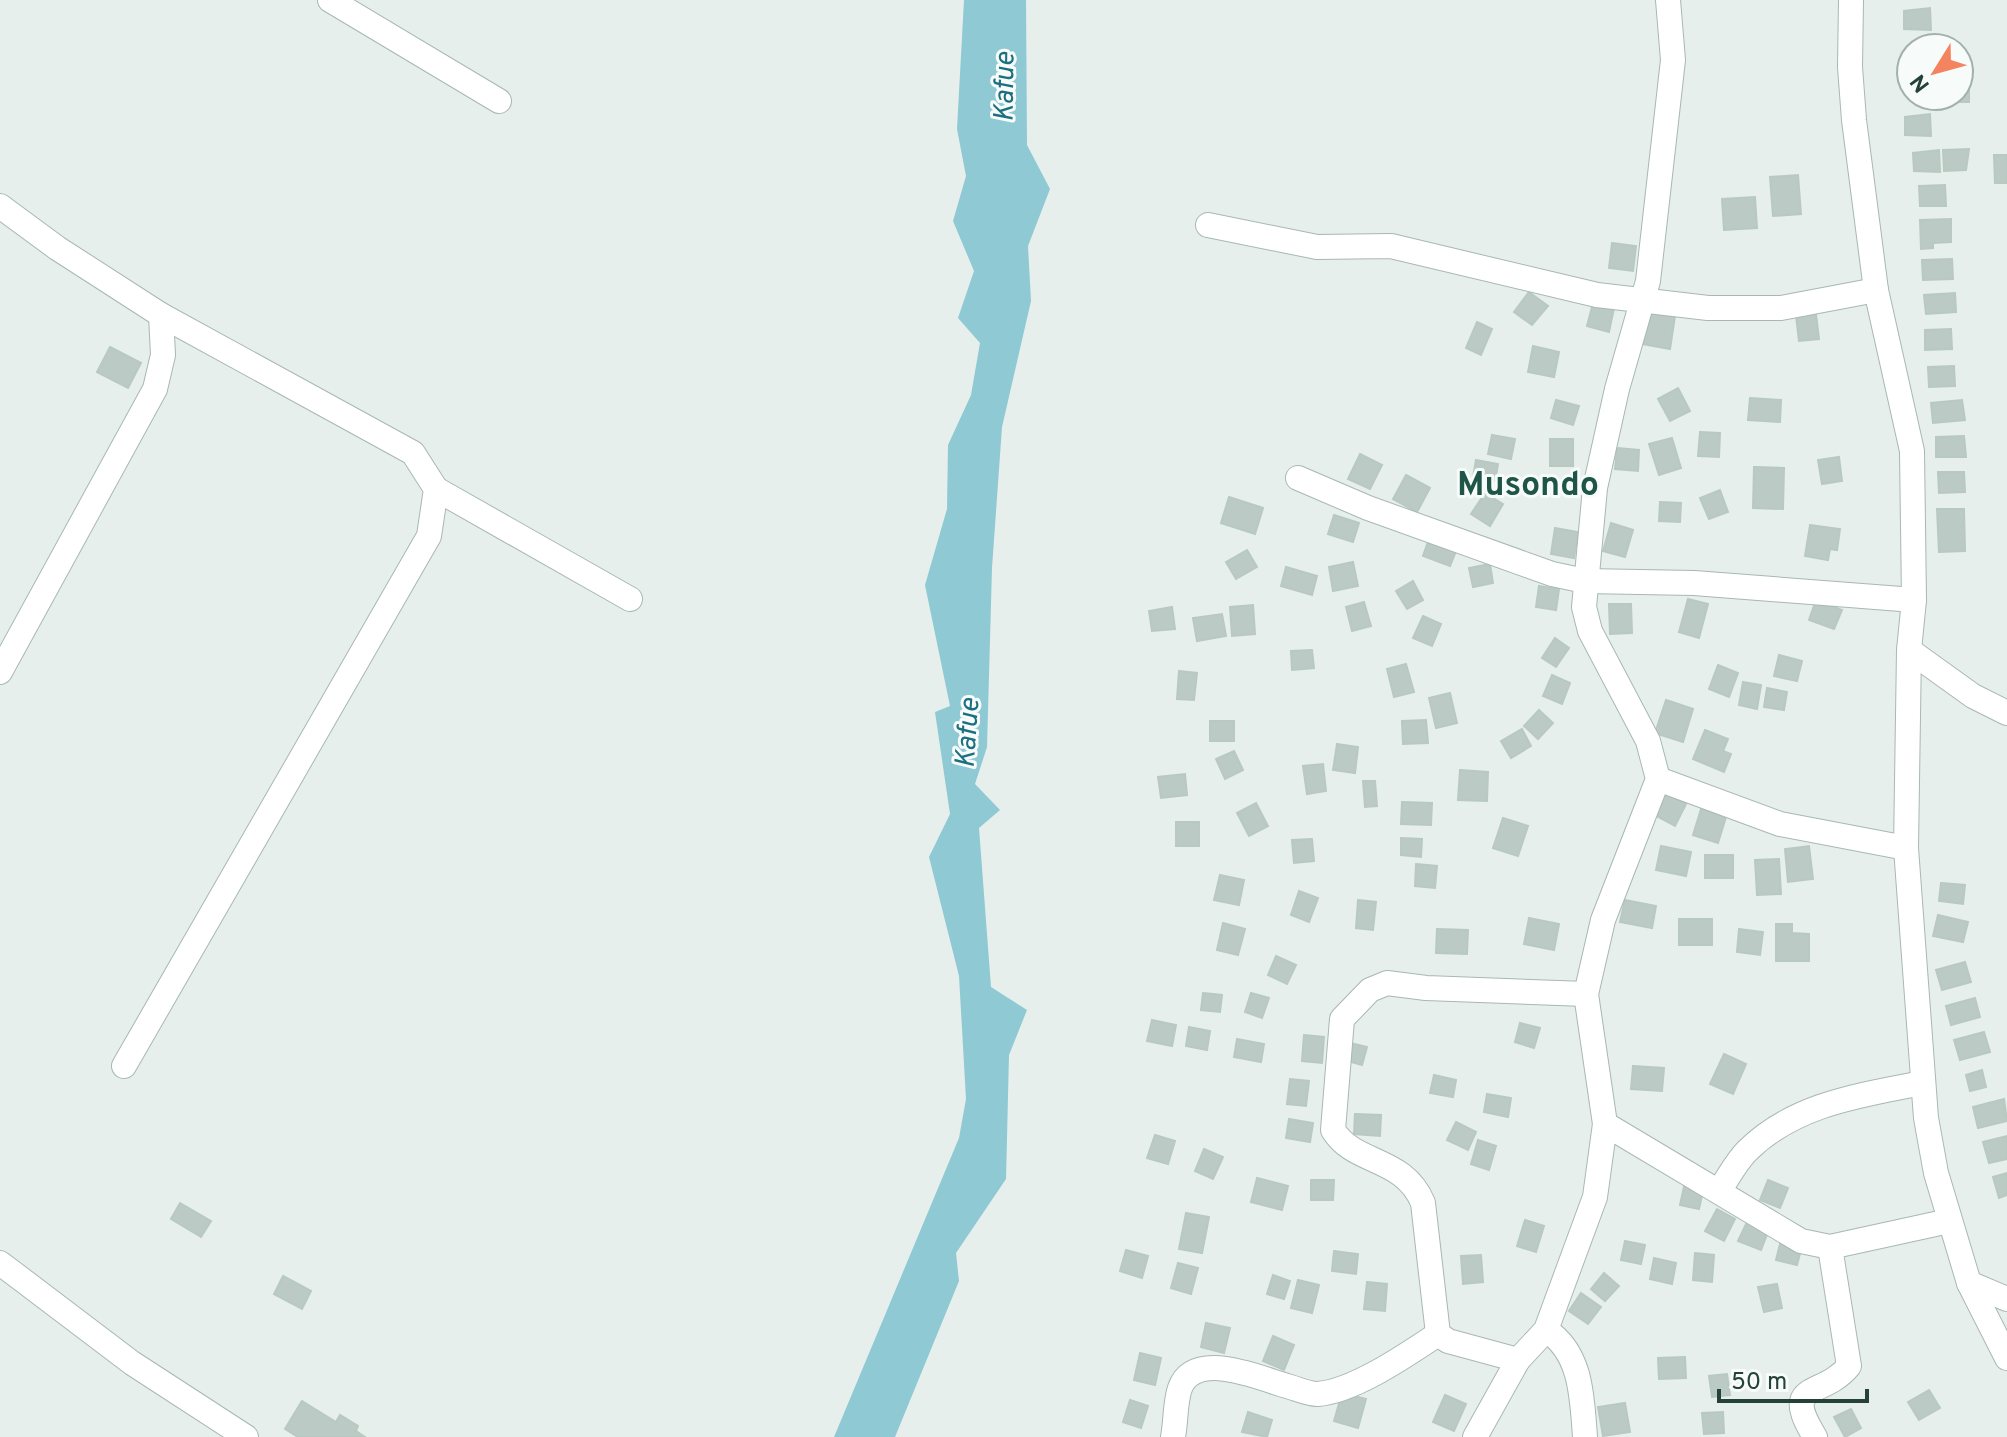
<svg xmlns="http://www.w3.org/2000/svg" width="2007" height="1437" viewBox="0 0 2007 1437" font-family="Overpass,sans-serif">
<rect width="100%" height="100%" fill="#e6efeb"/>
<!-- water -->
<polygon fill="#8ec9d4" points="964,0 1026,0 1027,145 1050,189 1028,246 1031,301 1002,427 992,568 987,747 975,784 1000,810 979,828 991,987 1027,1010 1009,1055 1006,1179 956,1253 959,1281 895,1437 834,1437 959,1138 966,1099 959,976 929,857 950,814 935,712 950,706 925,585 947,509 948,445 971,395 980,343 958,318 974,271 953,221 966,176 957,129"/>
<!-- building -->
<g fill="#bbcac4" stroke="#b8c9c2" stroke-width="2">
<polygon points="1930,8 1931,30 1904,29 1904,11"/>
<polygon points="1934,44 1934,48 1911,48 1909,65 1908,47"/>
<polygon points="1959,70 1969,70 1969,102 1945,102 1945,96 1959,96"/>
<polygon points="1914,96 1940,96 1940,101 1914,100"/>
<polygon points="1930,114 1931,136 1905,135 1905,117"/>
<polygon points="1969,149 1966,170 1944,171 1943,150"/>
<polygon points="1939,150 1940,172 1914,171 1913,153"/>
<polygon points="1994,155 2007,155 2007,183 1995,183"/>
<polygon points="1798,175 1801,214 1773,216 1770,177"/>
<polygon points="1945,185 1946,206 1920,206 1919,186"/>
<polygon points="1755,197 1757,228 1724,230 1722,199"/>
<polygon points="1951,219 1951,242 1933,243 1933,248 1921,249 1920,220"/>
<polygon points="1612,243 1636,246 1633,271 1609,268"/>
<polygon points="1952,259 1953,279 1923,280 1922,260"/>
<polygon points="1529,292 1548,306 1532,325 1514,312"/>
<polygon points="1955,293 1956,312 1926,314 1924,295"/>
<polygon points="1593,303 1614,308 1609,332 1587,326"/>
<polygon points="1647,312 1675,316 1670,349 1642,344"/>
<polygon points="1816,314 1819,339 1799,341 1796,316"/>
<polygon points="1477,322 1492,329 1481,355 1466,348"/>
<polygon points="1951,329 1952,349 1925,350 1925,330"/>
<polygon points="1533,346 1559,352 1554,377 1528,372"/>
<polygon points="110,347 141,363 128,388 97,372"/>
<polygon points="1954,366 1955,386 1929,387 1928,367"/>
<polygon points="1678,388 1690,411 1670,421 1658,399"/>
<polygon points="1750,398 1781,400 1780,422 1748,420"/>
<polygon points="1556,400 1579,406 1573,425 1551,418"/>
<polygon points="1962,400 1965,420 1933,423 1931,403"/>
<polygon points="1700,432 1720,433 1719,457 1698,456"/>
<polygon points="1492,435 1515,439 1511,459 1488,454"/>
<polygon points="1964,436 1966,457 1936,457 1936,437"/>
<polygon points="1672,438 1681,468 1659,475 1649,444"/>
<rect x="1550" y="439" width="23" height="27"/>
<polygon points="1617,448 1639,450 1638,471 1615,469"/>
<polygon points="1360,454 1382,465 1370,489 1348,479"/>
<polygon points="1839,457 1842,481 1822,484 1818,460"/>
<polygon points="1476,460 1498,464 1495,481 1473,477"/>
<polygon points="1754,467 1784,468 1783,509 1753,508"/>
<polygon points="1938,472 1964,472 1965,492 1939,493"/>
<polygon points="1406,475 1430,488 1417,512 1393,499"/>
<polygon points="1720,490 1728,512 1709,519 1700,498"/>
<polygon points="1485,493 1503,504 1490,526 1471,514"/>
<polygon points="1229,497 1263,508 1255,534 1221,523"/>
<polygon points="1660,502 1681,503 1680,522 1659,521"/>
<polygon points="1937,509 1964,509 1965,551 1939,552"/>
<polygon points="1334,515 1359,523 1353,542 1328,534"/>
<polygon points="1611,523 1633,530 1625,557 1603,551"/>
<polygon points="1810,525 1840,529 1837,550 1830,549 1828,560 1805,556"/>
<polygon points="1555,528 1578,532 1574,558 1551,554"/>
<polygon points="1430,536 1458,546 1450,566 1423,556"/>
<polygon points="1247,550 1257,567 1236,579 1226,562"/>
<polygon points="1353,562 1358,586 1333,591 1329,567"/>
<polygon points="1490,564 1493,583 1473,587 1469,568"/>
<polygon points="1286,567 1317,576 1312,595 1281,586"/>
<polygon points="1413,581 1423,600 1407,609 1396,591"/>
<polygon points="1539,586 1559,589 1556,610 1536,607"/>
<polygon points="1688,599 1708,604 1699,638 1679,632"/>
<polygon points="1816,600 1842,610 1834,629 1809,620"/>
<polygon points="1364,602 1371,626 1352,631 1346,607"/>
<polygon points="1609,604 1631,604 1632,633 1610,634"/>
<polygon points="1253,605 1255,634 1232,636 1230,607"/>
<polygon points="1172,607 1175,629 1152,631 1149,611"/>
<polygon points="1222,614 1226,636 1197,641 1193,618"/>
<polygon points="1423,616 1441,624 1432,646 1413,638"/>
<polygon points="1555,638 1569,648 1556,667 1542,658"/>
<polygon points="1312,650 1314,668 1292,670 1291,651"/>
<polygon points="1779,655 1802,661 1797,681 1774,676"/>
<polygon points="1406,664 1414,692 1394,697 1387,669"/>
<polygon points="1718,665 1738,673 1729,697 1709,689"/>
<polygon points="1179,671 1197,673 1194,700 1177,699"/>
<polygon points="1552,675 1570,683 1562,704 1543,696"/>
<polygon points="1743,682 1761,685 1757,709 1739,705"/>
<polygon points="1767,688 1787,692 1784,710 1764,707"/>
<polygon points="1450,693 1457,723 1436,728 1429,698"/>
<polygon points="1666,700 1693,709 1683,742 1655,733"/>
<polygon points="1539,710 1553,723 1538,739 1524,726"/>
<polygon points="1426,720 1428,743 1403,744 1402,721"/>
<rect x="1210" y="721" width="24" height="20"/>
<polygon points="1522,729 1531,746 1511,758 1501,741"/>
<polygon points="1705,730 1728,739 1723,751 1731,754 1724,772 1693,759"/>
<polygon points="1337,744 1358,747 1355,773 1333,770"/>
<polygon points="1234,751 1243,770 1225,779 1216,759"/>
<polygon points="1323,764 1326,791 1307,794 1303,766"/>
<polygon points="1460,770 1488,772 1487,801 1458,800"/>
<polygon points="1185,774 1187,795 1161,798 1158,777"/>
<polygon points="1363,781 1375,781 1377,806 1365,807"/>
<polygon points="1664,793 1686,804 1675,826 1653,814"/>
<polygon points="1402,802 1432,803 1431,825 1401,824"/>
<polygon points="1256,803 1268,826 1249,836 1237,813"/>
<polygon points="1701,809 1726,817 1718,843 1693,835"/>
<polygon points="1503,818 1528,826 1518,856 1493,848"/>
<rect x="1176" y="822" width="23" height="24"/>
<polygon points="1401,838 1422,839 1421,857 1401,855"/>
<polygon points="1312,839 1314,861 1294,863 1292,840"/>
<polygon points="1661,846 1691,852 1686,876 1656,870"/>
<polygon points="1809,846 1813,879 1788,882 1785,849"/>
<rect x="1705" y="855" width="28" height="23"/>
<polygon points="1779,859 1781,894 1757,895 1755,860"/>
<polygon points="1416,864 1437,866 1435,888 1415,886"/>
<polygon points="1220,875 1244,880 1239,905 1214,900"/>
<polygon points="1941,883 1965,885 1963,904 1939,901"/>
<polygon points="1299,891 1318,898 1309,922 1291,915"/>
<polygon points="1358,900 1376,902 1373,930 1356,928"/>
<polygon points="1625,900 1656,906 1652,928 1620,922"/>
<polygon points="1938,915 1968,922 1963,942 1933,936"/>
<polygon points="1529,918 1559,924 1554,950 1524,944"/>
<rect x="1679" y="919" width="33" height="26"/>
<polygon points="1223,923 1245,929 1238,955 1217,950"/>
<polygon points="1776,924 1792,924 1792,933 1809,934 1809,961 1776,961"/>
<polygon points="1437,929 1468,930 1467,954 1436,953"/>
<polygon points="1739,929 1763,932 1760,955 1737,952"/>
<polygon points="1276,956 1296,965 1287,984 1268,975"/>
<polygon points="1965,962 1971,982 1942,990 1936,970"/>
<polygon points="1203,993 1222,995 1220,1012 1201,1010"/>
<polygon points="1251,993 1269,998 1262,1018 1245,1012"/>
<polygon points="1975,998 1980,1017 1951,1025 1946,1006"/>
<polygon points="1152,1020 1176,1025 1172,1046 1147,1041"/>
<polygon points="1520,1023 1540,1028 1534,1048 1515,1042"/>
<polygon points="1189,1027 1210,1031 1207,1050 1186,1046"/>
<polygon points="1984,1032 1990,1052 1960,1060 1954,1040"/>
<polygon points="1304,1035 1324,1037 1322,1063 1302,1061"/>
<polygon points="1237,1039 1264,1044 1261,1062 1234,1057"/>
<polygon points="1346,1042 1367,1047 1362,1065 1341,1059"/>
<polygon points="1724,1054 1746,1064 1733,1094 1710,1084"/>
<polygon points="1633,1066 1664,1068 1662,1091 1631,1089"/>
<polygon points="1982,1070 1986,1087 1970,1091 1966,1075"/>
<polygon points="1434,1075 1456,1080 1453,1097 1430,1093"/>
<polygon points="1290,1079 1309,1081 1306,1106 1287,1104"/>
<polygon points="1487,1094 1511,1098 1508,1117 1484,1112"/>
<polygon points="2004,1099 2007,1121 1978,1128 1973,1107"/>
<polygon points="1355,1114 1381,1115 1380,1136 1354,1134"/>
<polygon points="1289,1119 1313,1123 1310,1142 1286,1138"/>
<polygon points="1456,1122 1476,1132 1468,1150 1447,1140"/>
<polygon points="1155,1135 1175,1141 1168,1164 1147,1158"/>
<polygon points="2007,1136 2007,1159 1989,1163 1983,1142"/>
<polygon points="1478,1140 1496,1146 1489,1170 1471,1164"/>
<polygon points="1204,1149 1223,1157 1213,1179 1195,1171"/>
<polygon points="2007,1173 2007,1195 1999,1198 1993,1177"/>
<polygon points="1257,1178 1288,1186 1282,1210 1251,1202"/>
<polygon points="1311,1180 1334,1180 1333,1200 1311,1200"/>
<polygon points="1768,1180 1788,1188 1780,1208 1760,1200"/>
<polygon points="1685,1182 1704,1186 1699,1209 1680,1205"/>
<polygon points="180,1203 211,1221 201,1237 171,1219"/>
<polygon points="1717,1209 1735,1219 1724,1241 1705,1231"/>
<polygon points="1186,1213 1209,1217 1202,1253 1179,1249"/>
<polygon points="1525,1220 1544,1226 1536,1252 1517,1246"/>
<polygon points="1747,1222 1768,1232 1761,1250 1738,1241"/>
<polygon points="1782,1236 1803,1242 1797,1265 1776,1260"/>
<polygon points="1625,1241 1645,1245 1641,1264 1621,1260"/>
<polygon points="1126,1250 1148,1256 1142,1278 1120,1271"/>
<polygon points="1334,1251 1358,1254 1356,1274 1332,1271"/>
<polygon points="1695,1253 1714,1255 1712,1282 1693,1280"/>
<polygon points="1481,1255 1483,1282 1463,1284 1461,1256"/>
<polygon points="1654,1258 1676,1263 1672,1284 1650,1279"/>
<polygon points="1178,1263 1198,1268 1191,1294 1171,1288"/>
<polygon points="1604,1273 1619,1286 1605,1301 1591,1289"/>
<polygon points="1273,1275 1290,1281 1284,1299 1267,1294"/>
<polygon points="283,1276 311,1291 302,1309 274,1294"/>
<polygon points="1298,1280 1319,1285 1312,1313 1291,1308"/>
<polygon points="1367,1282 1387,1284 1385,1311 1364,1309"/>
<polygon points="1777,1284 1782,1308 1764,1312 1758,1287"/>
<polygon points="1581,1293 1601,1307 1588,1324 1569,1311"/>
<polygon points="1206,1323 1230,1328 1224,1353 1201,1347"/>
<polygon points="1273,1336 1294,1345 1284,1370 1263,1361"/>
<polygon points="1140,1353 1161,1358 1155,1385 1134,1380"/>
<polygon points="1685,1357 1686,1378 1659,1379 1658,1358"/>
<polygon points="1727,1374 1730,1395 1712,1397 1709,1376"/>
<polygon points="1929,1390 1940,1408 1919,1420 1908,1402"/>
<polygon points="1342,1393 1366,1399 1358,1428 1334,1421"/>
<polygon points="1445,1395 1466,1404 1454,1431 1433,1422"/>
<polygon points="1130,1400 1148,1406 1141,1428 1123,1422"/>
<polygon points="302,1401 336,1422 340,1415 358,1426 356,1431 365,1437 298,1437 285,1429"/>
<polygon points="1625,1403 1630,1432 1603,1436 1598,1407"/>
<polygon points="1851,1409 1861,1428 1845,1437 1834,1417"/>
<polygon points="1248,1412 1272,1420 1267,1437 1242,1432"/>
<polygon points="1723,1412 1724,1433 1704,1434 1702,1413"/>
</g>
<g fill="none" stroke-linecap="round" stroke-linejoin="round">
<!-- minor casing -->
<g stroke="#a8b8b2" stroke-width="26">
<g id="minor">
<polyline points="330,0 499,101"/>
<polyline points="1668,0 1673,60 1648,281 1617,389 1595,488 1584,607 1590,631 1648,741 1658,779 1780,824 1906,848"/>
<polyline points="1851,0 1850,67 1854,120 1876,290 1912,451 1914,600 1909,650 1906,848 1926,1118 1936,1173 1969,1283 2007,1358"/>
<polyline points="0,206 57,248 161,315 413,453 436,489 429,536 124,1066"/>
<polyline points="1208,225 1317,247 1391,246 1597,295 1708,308 1781,308 1876,290"/>
<polyline points="1298,478 1368,508 1552,574 1585,581 1694,583 1914,600"/>
<polyline points="436,489 630,599"/>
<polyline points="1909,650 1973,696 2007,713"/>
<polyline points="0,672 155,389 163,355 161,315"/>
<polyline points="1605,1124 1586,994 1603,920 1658,779"/>
<path d="M1719 1191C1728 1178 1736 1162 1747 1151 1794 1104 1861 1095 1922 1083"/>
<polyline points="0,1263 132,1363 246,1437"/>
<polyline points="1969,1283 2007,1299"/>
<path d="M1546 1330C1582 1353 1582 1398 1585 1437"/>
<path d="M1518 1360 1448 1341 1438 1334 1423 1203C1404 1156 1354 1165 1333 1130L1342 1019 1370 990 1387 983 1426 988 1586 994"/>
<path d="M1173 1437C1176 1422 1175 1402 1180 1388 1195 1349 1259 1378 1287 1386 1295 1388 1308 1394 1317 1394 1353 1392 1408 1354 1438 1334"/>
<polyline points="1475,1437 1518,1360 1546,1330 1595,1197 1605,1124 1801,1241 1830,1247 1949,1221"/>
<path d="M1815 1437C1780 1380 1822 1399 1849 1366L1830 1247"/>
</g>
</g>
<!-- minor -->
<use href="#minor" stroke="#fff" stroke-width="24"/>
</g>
<g text-anchor="middle" stroke-width="6" stroke-linejoin="round" paint-order="stroke">
<!-- water labels -->
<g font-size="28" font-style="italic" fill="#1c6f80" stroke="#f7fbf9">
<text transform="translate(1003 87) rotate(-89)" y="10">Kafue</text>
<text transform="translate(966 733) rotate(-86)" y="10">Kafue</text>
</g>
<!-- district labels -->
<g font-size="34" font-weight="bold" fill="#1f5548" stroke="#f7fbf9">
<text x="1528" y="495">Musondo</text>
</g>
</g>
<!-- north arrow -->
<g transform="translate(1935 72) rotate(233)"><circle r="38" fill="#f7fbf9" stroke="#a3b1ad" stroke-width="2"/>
<path d="M0-6L14 30L0 20L-14 30Z" fill="#f4845f"/>
<text y="-12" font-size="22" font-weight="bold" text-anchor="middle" fill="#24423a">N</text>
</g>
<!-- scale -->
<path d="M1719 1389v12h148v-12" fill="none" stroke="#24423a" stroke-width="4"/>
<text x="1731" y="1389" font-size="24" fill="#24423a" stroke="#f7fbf9" stroke-width="6" paint-order="stroke">50 m</text>
</svg>
